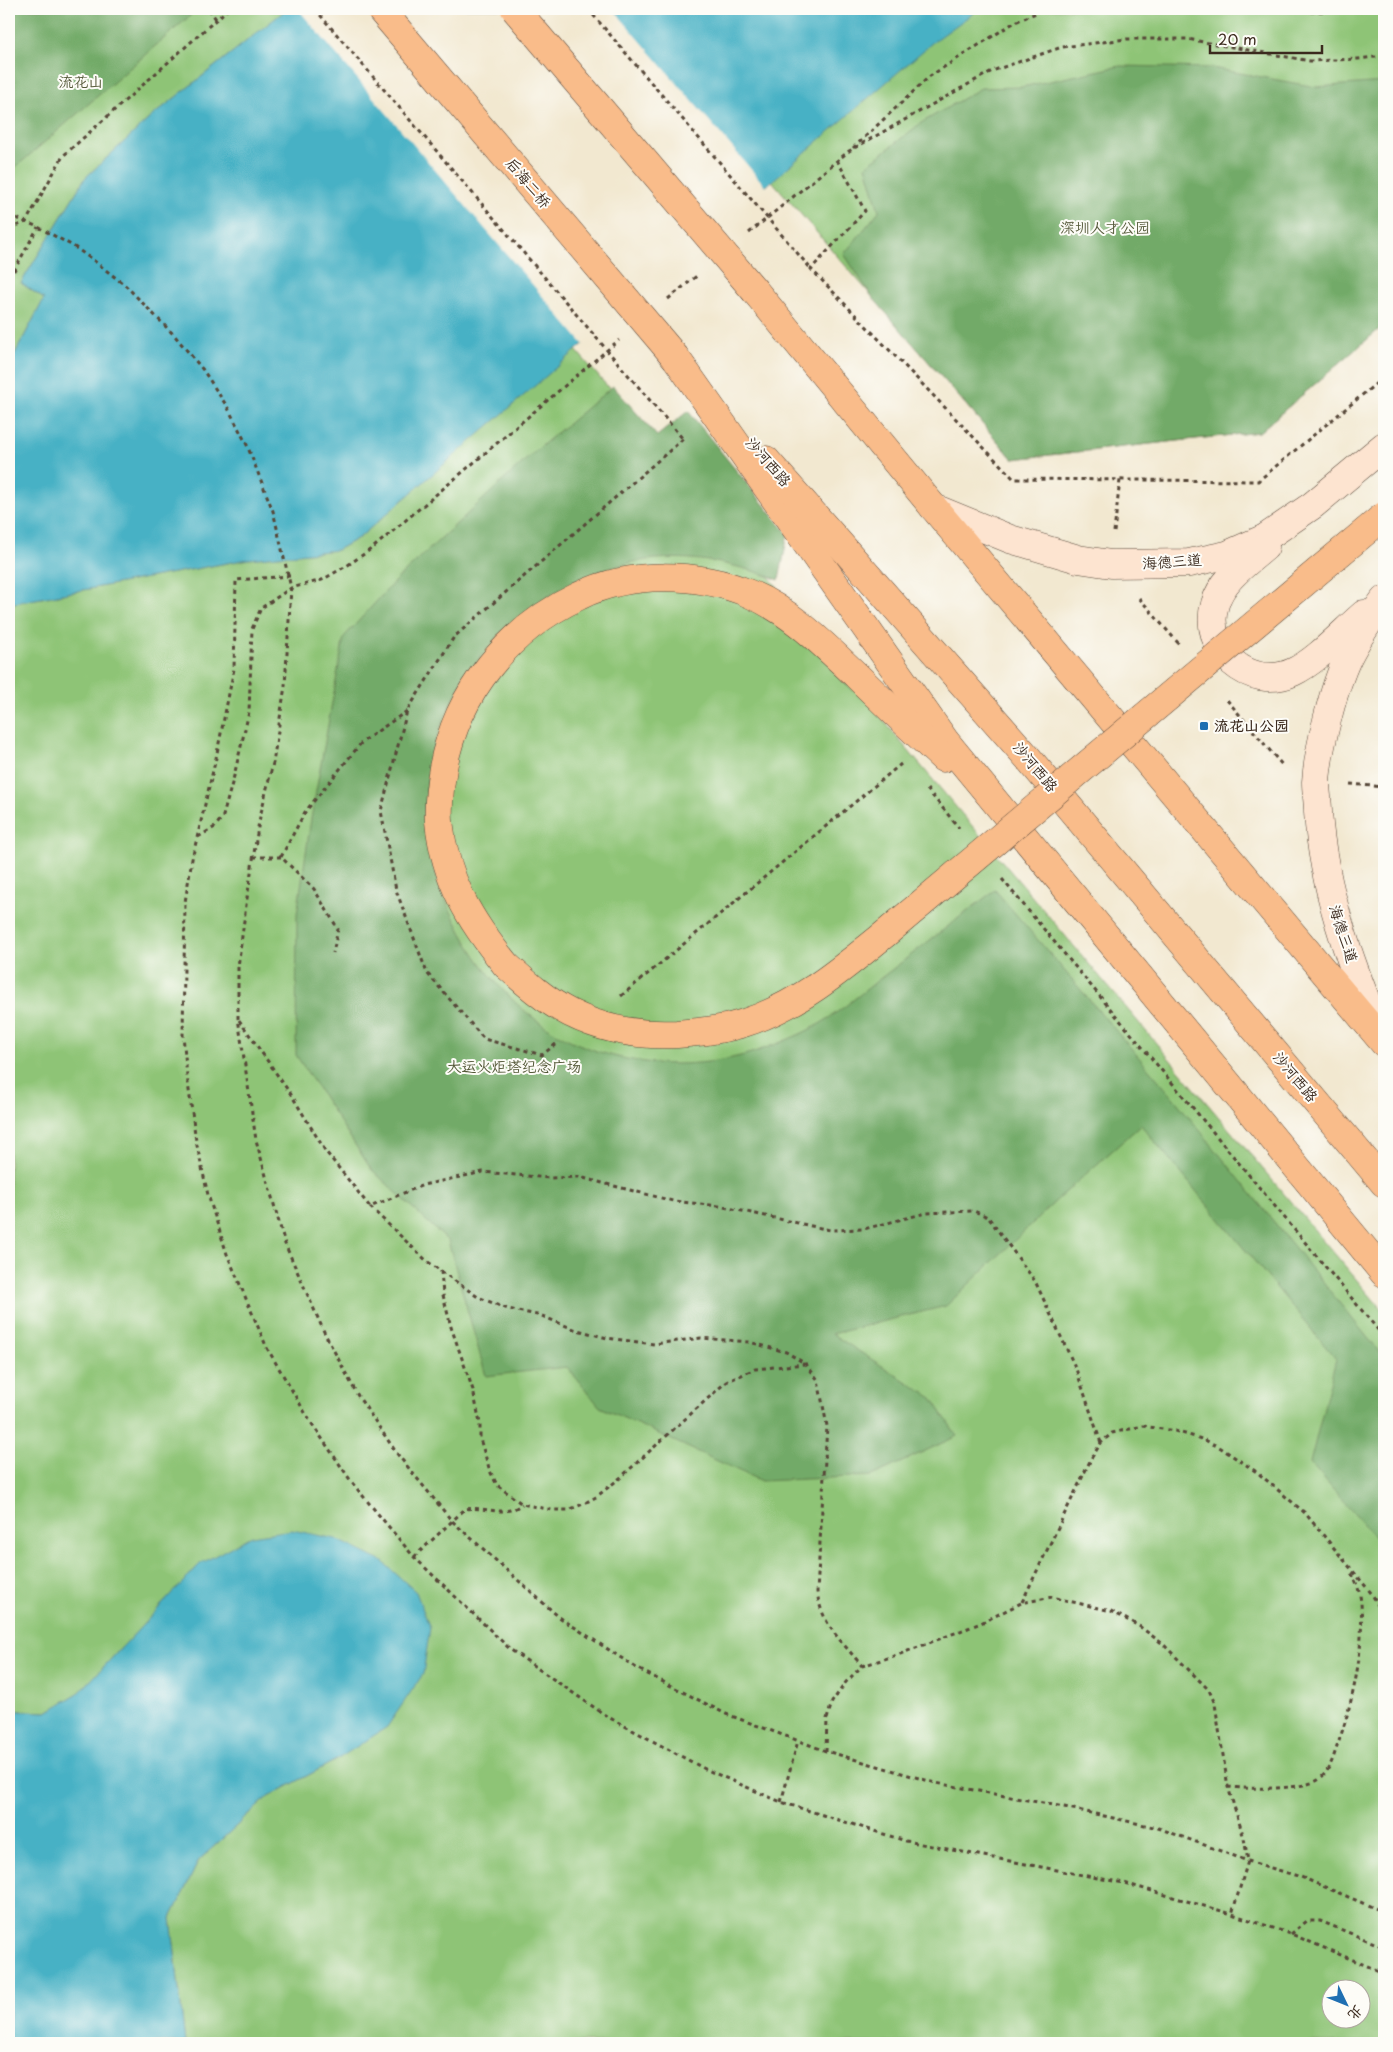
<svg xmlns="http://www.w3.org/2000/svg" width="1393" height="2052" viewBox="0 0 1393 2052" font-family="'Playpen Sans','LXGW WenKai TC',sans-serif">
<rect width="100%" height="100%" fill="#fdfcf7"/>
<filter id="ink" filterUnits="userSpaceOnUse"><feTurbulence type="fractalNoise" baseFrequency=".02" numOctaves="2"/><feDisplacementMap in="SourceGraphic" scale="10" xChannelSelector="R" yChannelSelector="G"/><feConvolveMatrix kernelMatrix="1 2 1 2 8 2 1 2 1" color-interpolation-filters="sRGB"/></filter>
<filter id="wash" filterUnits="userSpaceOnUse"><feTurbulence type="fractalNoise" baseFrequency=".0096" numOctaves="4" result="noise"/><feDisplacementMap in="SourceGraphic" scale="20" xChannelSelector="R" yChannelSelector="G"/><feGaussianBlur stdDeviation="1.12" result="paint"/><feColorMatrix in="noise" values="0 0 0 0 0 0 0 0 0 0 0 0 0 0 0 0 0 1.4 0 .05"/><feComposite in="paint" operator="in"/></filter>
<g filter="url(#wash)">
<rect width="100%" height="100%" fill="#f2e8d0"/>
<!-- green -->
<g fill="#8ec476" stroke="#64774a" fill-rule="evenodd">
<polygon points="9,9 286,10 152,116 85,178 21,283 44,299 9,365"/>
<polygon points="623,9 1384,9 1384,325 1259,432 1013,459"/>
<path d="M575 349 734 533 901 742 1384 1312V2043H185L171 1918 199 1860 268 1797 338 1759 200 1564 80 1692 47 1712 19 1711 9 1708V604L248 559 337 550 360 537ZM1330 1990H1360V2020H1330Z"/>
</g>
<!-- forest -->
<g fill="#72aa67" stroke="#566a42">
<polygon points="9,9 186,9 191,15 9,173"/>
<polygon points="1120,66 1212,68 1316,87 1384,82 1384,325 1259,432 1013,459 873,298 844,254 879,211 866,166 921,123 981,88 1022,87"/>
<path d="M613 386 657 436 688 411 788 534 779 580C702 551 634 548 559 590 476 636 419 728 426 825 428 858 441 893 456 922 471 952 491 980 516 1003 581 1065 683 1079 766 1048 787 1040 810 1031 829 1018 851 1003 872 984 894 968 928 942 961 916 995 890L1172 1096 1384 1358V1548L1310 1463 1336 1359 1141 1125 1058 1199 946 1306 832 1334 932 1398 957 1436 872 1476 761 1481 600 1407 567 1367 486 1376 448 1241 371 1169 296 1055 297 914 311 819 344 637 396 580 532 454Z"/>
</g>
<!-- water -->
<g fill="#46b1c5" stroke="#406e72">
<polygon points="287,9 979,9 933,42 360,537 337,550 248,559 9,604 9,365 44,299 21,283 85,178 152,116"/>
<polygon points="292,1530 336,1539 383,1562 416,1592 430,1628 423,1674 387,1727 338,1759 268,1797 199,1860 171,1918 185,2043 9,2043 9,1708 19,1711 47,1712 80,1692 200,1564 251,1536"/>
</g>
<!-- pier -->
<polygon fill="#f2e8d0" points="298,9 613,9 767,188 584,345"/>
</g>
<g filter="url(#ink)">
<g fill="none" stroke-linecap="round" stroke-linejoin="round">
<!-- secondary casing -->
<g stroke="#564639" stroke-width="29">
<g id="secondary">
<polyline points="934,508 1010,539 1078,559 1111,564 1189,563 1227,555 1265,538 1313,505 1384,446"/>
<path d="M1265 547C1247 563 1222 579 1215 604 1201 649 1250 692 1293 672 1317 661 1344 631 1364 614"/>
<path d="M1379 1033C1350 962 1323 889 1318 812 1318 802 1316 791 1316 782 1318 749 1334 686 1348 657 1358 637 1371 618 1384 600"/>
</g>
</g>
<!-- primary casing -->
<g stroke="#564639" stroke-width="29">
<g id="primary">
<polyline points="755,291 934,508 1384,1043"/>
<polyline points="676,358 946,742 1384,1273"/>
<polyline points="766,460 1028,758 1384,1183"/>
<path d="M506 965C470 921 445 880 439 821 438 804 440 785 443 768 457 692 509 629 579 596 629 571 698 572 750 594 792 612 824 645 857 676 885 704 914 731 943 758"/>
</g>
</g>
<!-- path -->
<g stroke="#564639" stroke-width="3" stroke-dasharray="4 4" stroke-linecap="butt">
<polyline points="209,9 216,19"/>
<polyline points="1295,9 1309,12 1378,9"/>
<polyline points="853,148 930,76 1015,22 1045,9"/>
<polyline points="837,160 865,211 811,269 1014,479 1258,481 1384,377"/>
<polyline points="9,215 38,227 73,246 97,263 126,286 175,336 203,370 228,408 247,445 273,511 291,588 285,686 273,763 259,821 246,905 238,967 238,1018 256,1140 285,1244 325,1334 358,1396 398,1455 452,1521 559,1617 638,1669 726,1714 826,1751 936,1783 1064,1807 1158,1828 1248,1861 1301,1877 1384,1912"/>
<polyline points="9,229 26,222 63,156 228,9"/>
<polyline points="749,233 849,151 992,71 1062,47 1127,39 1187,39 1310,61 1358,59 1384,56"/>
<polyline points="9,275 11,276 38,227"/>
<polyline points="668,299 698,275"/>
<polyline points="1114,532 1120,480"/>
<polyline points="290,576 236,580 234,669 216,758 192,859 185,902 183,1035 187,1076 196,1141 208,1195 227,1254 267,1348 310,1421 353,1484 414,1557 511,1650 608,1717 705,1769 781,1802 906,1841 1124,1883 1232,1914 1291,1934 1384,1973"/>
<polyline points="1139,598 1179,644"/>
<polyline points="1227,700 1283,766"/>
<polyline points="1350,784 1384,787"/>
<polyline points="927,789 959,828"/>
<polyline points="198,837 215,827 223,816 234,776 249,712 252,629 261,608 291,588 322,580 348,565 374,547 619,340"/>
<polyline points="253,857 281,857 314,889 338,929 333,953"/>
<polyline points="281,857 305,812 362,742 407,711"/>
<polyline points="1002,879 1384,1337"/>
<polyline points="621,996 901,764"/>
<polyline points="239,1020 292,1096 326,1152 370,1207 423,1185 483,1172 549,1178 579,1177 673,1201 719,1206 830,1230 864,1229 926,1213 974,1211 988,1217 1035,1281 1076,1369 1101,1443"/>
<polyline points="556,1044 542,1055 484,1039 427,973 396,890 381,811 407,711 454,637 683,439"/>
<path d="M370 1207 428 1262 478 1297 508 1309 542 1316 574 1329 607 1338 654 1344 701 1338 749 1342 786 1352 806 1364 818 1380 827 1426 817 1592C822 1626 842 1641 862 1666"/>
<polyline points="441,1271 443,1295 451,1327 473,1390 480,1423 480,1439 490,1471 497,1485 522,1504 552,1510 568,1510 583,1504 596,1497 620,1478 726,1382 755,1369 805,1364"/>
<path d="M414 1557 465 1509C485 1506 505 1518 522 1504"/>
<polyline points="1022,1602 1092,1457 1101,1443 1112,1433 1143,1426 1175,1431 1205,1440 1221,1448 1258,1473 1305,1513 1372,1594 1384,1617"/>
<polyline points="826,1751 827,1719 832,1702 846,1682 862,1666 900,1654 981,1623 1021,1603 1052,1597 1111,1611 1139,1626 1163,1644 1209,1690 1215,1704 1228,1787 1244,1838 1248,1861 1232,1914"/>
<path d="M1228 1787C1248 1789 1302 1790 1318 1780 1331 1771 1334 1754 1339 1741 1354 1697 1364 1649 1361 1603 1360 1591 1356 1581 1350 1571"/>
<polyline points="781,1802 798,1741"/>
<polyline points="1291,1934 1307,1921 1320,1921 1384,1947"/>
</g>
<!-- secondary -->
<use href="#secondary" stroke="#fde4d0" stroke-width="28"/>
<!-- primary -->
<use href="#primary" stroke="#f9bc8a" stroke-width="28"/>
<!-- primary-bridge casing -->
<g stroke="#564639" stroke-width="29" stroke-linecap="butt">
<g id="primary-bridge">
<polyline points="380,9 676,358"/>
<polyline points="515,9 755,291"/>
<path d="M506 965C526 983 546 1001 570 1013 604 1030 639 1036 677 1034 700 1032 722 1030 744 1023 798 1006 842 969 885 934L1384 516"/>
</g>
</g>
<!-- path-bridge -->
<g stroke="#564639" stroke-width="3" stroke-dasharray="4 4" stroke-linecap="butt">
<polyline points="315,9 683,439"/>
<polyline points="588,9 811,269"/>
</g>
<!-- primary-bridge -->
<use href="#primary-bridge" stroke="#f9bc8a" stroke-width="28"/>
</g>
</g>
<!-- markers -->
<rect fill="#1f6fb2" stroke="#fdfcf7" stroke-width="2" x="1199" y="721" width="10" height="10" rx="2.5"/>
<g text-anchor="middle" stroke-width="4" stroke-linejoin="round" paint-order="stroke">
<!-- park labels -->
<g font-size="15" fill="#545838" stroke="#fdfcf7">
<text x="81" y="87">流花山</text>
<text x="1105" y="233">深圳人才公园</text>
<text x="514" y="1072">大运火炬塔纪念广场</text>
</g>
<!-- street labels -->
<g font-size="15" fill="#3b2a1e" stroke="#fdfcf7">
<text transform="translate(528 183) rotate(50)" y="5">后海二桥</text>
<text transform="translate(768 462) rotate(49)" y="5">沙河西路</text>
<text transform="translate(1172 562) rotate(-4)" y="5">海德三道</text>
<text transform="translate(1035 767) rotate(50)" y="5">沙河西路</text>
<text transform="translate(1343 934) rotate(72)" y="5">海德三道</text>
<text transform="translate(1295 1077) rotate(50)" y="5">沙河西路</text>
</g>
<!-- poi labels -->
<g font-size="15" font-weight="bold" fill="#3b2a1e" stroke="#fdfcf7" text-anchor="start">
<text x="1214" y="731">流花山公园</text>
</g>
</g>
<!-- margin -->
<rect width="1393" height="2052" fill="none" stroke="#fdfcf7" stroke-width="30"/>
<!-- north arrow -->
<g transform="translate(1346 2004) rotate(133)"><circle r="24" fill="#fdfcf7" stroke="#afa8a0"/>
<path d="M0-4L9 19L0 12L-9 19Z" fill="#1f6fb2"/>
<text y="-8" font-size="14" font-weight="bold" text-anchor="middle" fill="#3b2a1e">北</text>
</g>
<!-- scale -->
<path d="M1210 45v8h112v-8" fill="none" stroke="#3b2a1e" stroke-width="2.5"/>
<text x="1218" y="45" font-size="15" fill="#3b2a1e" stroke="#fdfcf7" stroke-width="4" paint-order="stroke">20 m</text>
</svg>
